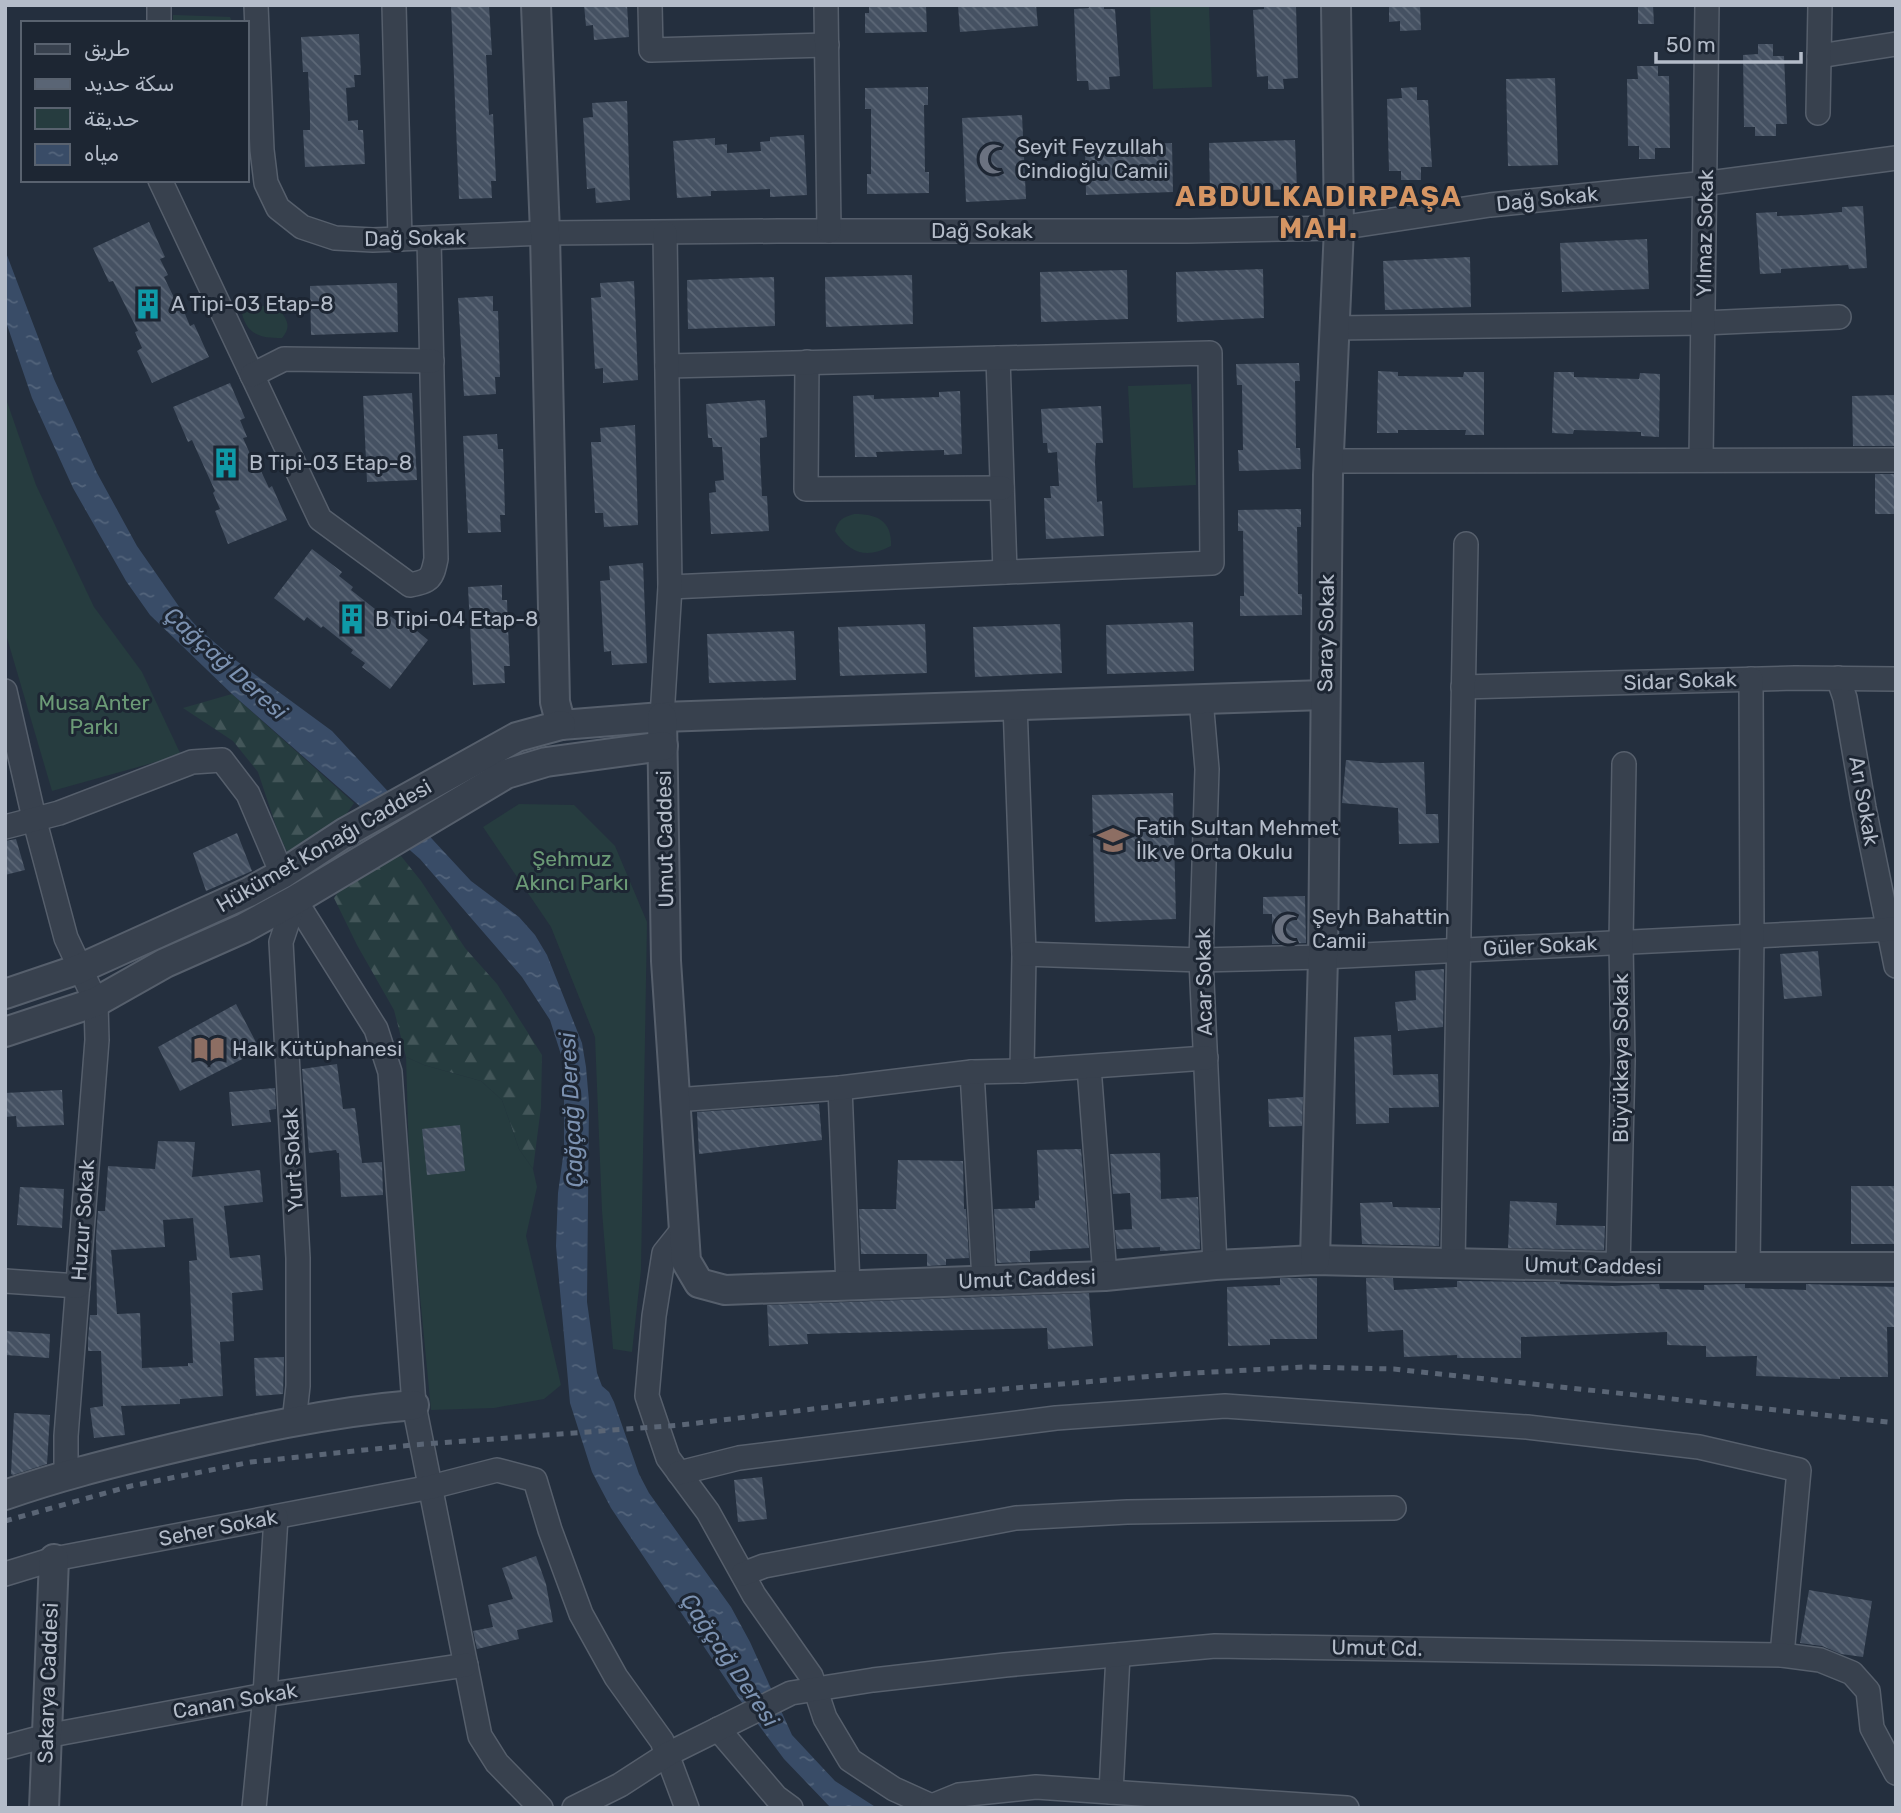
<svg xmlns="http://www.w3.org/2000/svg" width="1901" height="1813" viewBox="0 0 1901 1813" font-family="Rubik,'Noto Naskh Arabic',sans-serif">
<defs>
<pattern id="grass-tufts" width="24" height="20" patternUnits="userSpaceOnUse" patternTransform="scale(1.75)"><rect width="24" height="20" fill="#263c3f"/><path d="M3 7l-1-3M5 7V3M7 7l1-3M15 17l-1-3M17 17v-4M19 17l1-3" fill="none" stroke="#435659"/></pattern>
<pattern id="forest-firs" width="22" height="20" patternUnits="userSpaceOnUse" patternTransform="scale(1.75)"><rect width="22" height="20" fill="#263c3f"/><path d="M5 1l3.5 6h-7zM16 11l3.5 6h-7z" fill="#435659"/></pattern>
<pattern id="water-ripples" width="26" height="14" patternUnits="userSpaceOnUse" patternTransform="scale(1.75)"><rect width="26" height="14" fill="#394c67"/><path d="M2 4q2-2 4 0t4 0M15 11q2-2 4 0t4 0" fill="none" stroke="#53647b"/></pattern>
<pattern id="building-back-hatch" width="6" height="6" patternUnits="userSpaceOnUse" patternTransform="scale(1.75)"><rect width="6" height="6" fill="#455162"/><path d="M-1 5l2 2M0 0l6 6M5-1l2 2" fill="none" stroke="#5d6877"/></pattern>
</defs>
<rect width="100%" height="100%" fill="#242f3e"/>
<!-- grass -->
<polygon fill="url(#grass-tufts)" points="173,15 230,17 232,23 173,23"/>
<!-- forest -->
<g fill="url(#forest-firs)">
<polygon points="232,694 354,803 341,822 290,858 278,832 258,772 233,741 183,708"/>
<polygon points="401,856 421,881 465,948 497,984 542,1055 541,1107 533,1169 519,1149 502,1100 481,1081 424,1065 406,1057 394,1010 357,945 334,898 353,872"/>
</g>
<!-- park -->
<g fill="#263c3f">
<polygon points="1150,5 1209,5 1212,87 1153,89"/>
<path d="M258 305 279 309C287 320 292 326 282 338 262 338 248 336 242 314L247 306Z"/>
<polygon points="1191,384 1196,485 1133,488 1128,386"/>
<polygon points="5,396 36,485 94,607 142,672 181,755 52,791 5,631"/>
<path d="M854 514C876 514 892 520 891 546 867 559 850 554 835 531 838 520 843 517 854 514Z"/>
<polygon points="519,804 574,805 615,846 647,922 641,1270 632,1352 613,1349 602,1211 595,1037 551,927 483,827"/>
<polygon points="406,1057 424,1065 481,1081 502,1100 519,1149 533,1169 537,1187 526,1236 561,1385 544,1399 494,1408 431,1410 410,1192"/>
</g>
<!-- water -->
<polygon fill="url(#water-ripples)" points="5,250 54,379 97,473 137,546 180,608 200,630 234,659 332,731 471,881 519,917 535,935 547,955 582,1043 586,1067 589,1102 587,1302 597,1373 602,1386 609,1392 614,1402 639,1474 649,1493 731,1607 750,1642 792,1735 835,1781 877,1808 831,1808 784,1759 737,1696 611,1508 592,1472 570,1403 556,1246 558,1193 564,1150 564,1064 550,1020 522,977 420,859 232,694 150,615 126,581 73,488 32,398 5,319"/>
<!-- building -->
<g fill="url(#building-back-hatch)" fill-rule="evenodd">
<polygon points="451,5 489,5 492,55 486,55 487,72 489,115 493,114 496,181 491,181 492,198 459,199"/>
<polygon points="584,5 627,5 629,37 594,40 593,25 586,26"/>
<polygon points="869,5 926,5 927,32 865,33 865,13 869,13"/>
<polygon points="958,5 1036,5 1038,26 960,32"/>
<polygon points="1088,5 1104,5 1104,9 1115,9 1120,76 1109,77 1110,89 1089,90 1088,81 1077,81 1074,9 1089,8"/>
<polygon points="1264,5 1296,5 1298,78 1283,79 1284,89 1268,89 1268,76 1257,77 1253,10 1264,9"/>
<polygon points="1389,5 1420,5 1421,30 1400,31 1400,21 1389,22"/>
<polygon points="1638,5 1653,5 1654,24 1638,24"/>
<polygon points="359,34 361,75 354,75 355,87 346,88 348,121 358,120 358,130 363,130 365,164 305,167 303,130 310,130 310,112 308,72 303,72 301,37"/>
<polygon points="1758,44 1773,44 1773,56 1784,56 1787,124 1776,124 1776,136 1755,136 1755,127 1744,127 1743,55 1758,54"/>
<polygon points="1637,66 1658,66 1658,76 1669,76 1670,148 1655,148 1655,159 1639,159 1639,146 1628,146 1627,79 1638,79"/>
<polygon points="1555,78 1558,165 1508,166 1506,79"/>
<polygon points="928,87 928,105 924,105 925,172 929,172 929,193 867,194 867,174 871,174 871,109 865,109 865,88"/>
<polygon points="1417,87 1417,100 1428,100 1432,167 1421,167 1421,180 1401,180 1401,171 1389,171 1387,99 1402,98 1401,88"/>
<polygon points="627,101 630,200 596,203 595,188 587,189 583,118 593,117 592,103"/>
<polygon points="1022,115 1026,199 966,202 962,118"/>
<polygon points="804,135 807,195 770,197 770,189 752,190 711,191 711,196 677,198 673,141 715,138 715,145 727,144 727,153 761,151 760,142 770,141 770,137"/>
<polygon points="1295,140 1297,189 1210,192 1209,143"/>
<polygon points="1172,143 1173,192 1086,195 1085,146"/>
<polygon points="1863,206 1867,268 1849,269 1848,265 1781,269 1781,273 1760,274 1756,213 1777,212 1777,216 1804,215 1842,212 1842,207"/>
<polygon points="149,222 165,257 160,259 168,275 164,277 180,310 183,309 190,326 194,324 209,357 152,383 137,351 142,348 135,332 138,331 113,281 109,282 93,248"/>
<polygon points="1647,239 1649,289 1562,292 1560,243"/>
<polygon points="1470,257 1471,307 1385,310 1383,261"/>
<polygon points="1263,269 1264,318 1177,322 1176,272"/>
<polygon points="1127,270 1128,319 1041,322 1040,272"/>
<polygon points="912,275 913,324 826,327 825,277"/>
<polygon points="774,277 775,326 688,329 687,280"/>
<polygon points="634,281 638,380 603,383 603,368 595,369 591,298 601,297 600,283"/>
<polygon points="397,283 398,332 311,335 310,286"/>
<polygon points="493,296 493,311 498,311 500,377 495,377 496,394 464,396 458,298"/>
<polygon points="1299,363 1300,381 1295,381 1296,448 1300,448 1301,469 1239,471 1238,450 1243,450 1242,385 1237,385 1236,364"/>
<polygon points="1378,371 1398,372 1398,376 1463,377 1464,372 1484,372 1484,435 1465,435 1466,430 1398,430 1398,433 1377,433"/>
<polygon points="1554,372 1574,372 1574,377 1639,379 1640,373 1660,374 1659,437 1641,436 1641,432 1574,430 1573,434 1552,433"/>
<polygon points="230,383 245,418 240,420 247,437 243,438 258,472 261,471 269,488 272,486 287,520 228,544 215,511 220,509 213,493 215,491 192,440 188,442 173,407"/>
<polygon points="960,391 962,454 944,455 944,450 876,452 877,457 855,457 853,396 874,395 874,399 939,397 939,392"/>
<polygon points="412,393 417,480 367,482 363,396"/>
<polygon points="1896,395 1896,446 1853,446 1852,396"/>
<polygon points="765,400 767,437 760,438 760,456 762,496 767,496 769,531 711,534 709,493 716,492 715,481 724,480 722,447 713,447 712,438 708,438 706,404"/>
<polygon points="1101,406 1103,443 1096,443 1095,462 1097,502 1102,501 1104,536 1046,539 1044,498 1051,498 1050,486 1059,486 1057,452 1048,453 1047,443 1043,443 1041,409"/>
<polygon points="635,425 638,525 604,527 603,513 595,513 591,442 601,442 600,428"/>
<polygon points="497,434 498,449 503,449 504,477 505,515 500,515 501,532 468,533 463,436"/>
<rect x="1875" y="474" width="21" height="40"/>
<polygon points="1301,509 1301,527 1297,527 1298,594 1302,594 1302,615 1240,616 1240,596 1244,596 1243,531 1238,531 1238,510"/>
<polygon points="312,549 342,572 339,576 353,587 351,590 380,613 382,610 397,621 400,617 428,640 390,689 362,667 365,663 351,653 353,650 323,626 321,628 307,617 304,621 274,598"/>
<polygon points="643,563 647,663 612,665 611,651 604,652 600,581 610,580 609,566"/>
<polygon points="502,585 502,600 507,600 508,628 510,666 504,666 505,683 473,685 468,587"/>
<polygon points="1193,622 1194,671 1107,674 1106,625"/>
<polygon points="925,624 927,673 840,676 838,627"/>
<polygon points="1060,624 1062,673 975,677 973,627"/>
<polygon points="794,631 796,680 709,683 707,634"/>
<polygon points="1346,760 1380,763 1424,762 1426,814 1438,814 1439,843 1399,844 1398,808 1342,803"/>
<polygon points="1173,793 1176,919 1095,922 1092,795"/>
<polygon points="237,833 252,871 206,891 193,853"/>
<polygon points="16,839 25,870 5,875 5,841"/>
<polygon points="1305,896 1306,943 1272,944 1272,914 1263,914 1263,897"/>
<polygon points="1818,951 1822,996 1784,999 1780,954"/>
<polygon points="1444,969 1443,1027 1398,1031 1395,1002 1416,1000 1415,971"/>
<polygon points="236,1004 260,1050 180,1091 158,1047"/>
<polygon points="1391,1035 1393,1075 1438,1074 1439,1107 1389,1108 1389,1123 1356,1124 1354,1037"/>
<polygon points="337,1064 343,1109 355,1108 362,1163 382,1162 383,1195 341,1197 339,1153 337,1153 336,1150 309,1153 302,1069"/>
<polygon points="275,1088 276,1109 269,1110 271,1122 232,1126 229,1092"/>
<polygon points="62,1090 64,1125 17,1127 16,1116 5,1117 5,1093"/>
<polygon points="1303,1097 1302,1126 1269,1127 1268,1099"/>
<polygon points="819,1104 822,1140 699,1154 697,1112"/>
<polygon points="460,1125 465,1171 427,1175 422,1129"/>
<path d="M158 1141 195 1142 192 1177 260 1170 263 1202 224 1206 230 1258 260 1255 263 1290 232 1293 234 1341 220 1342 223 1396 180 1399V1404L121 1406 125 1435 94 1438 90 1408 103 1406 101 1351H88V1340L90 1315H97L96 1237 98 1211H105L108 1166 155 1169ZM193 1218 197 1260 189 1261 193 1363H188V1366L142 1368 140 1313 117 1314 111 1250 165 1247 163 1220Z"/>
<polygon points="1081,1149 1089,1248 1030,1251 1030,1262 997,1263 994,1209 1035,1208 1035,1201 1039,1200 1037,1150"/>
<polygon points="1160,1153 1161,1199 1198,1197 1200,1249 1160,1251 1160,1247 1117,1249 1115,1230 1132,1229 1130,1193 1113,1194 1110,1154"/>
<polygon points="898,1160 963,1161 964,1209 966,1209 969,1258 946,1259 946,1265 927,1266 927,1254 861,1254 859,1209 896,1209"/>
<rect x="1851" y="1186" width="45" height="58"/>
<polygon points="20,1187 64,1189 62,1228 17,1225"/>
<polygon points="1510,1201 1557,1203 1556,1225 1605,1226 1604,1250 1508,1248"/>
<polygon points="1392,1202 1393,1207 1440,1208 1439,1246 1362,1244 1360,1203"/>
<polygon points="1280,1278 1317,1278 1317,1339 1270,1339 1270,1345 1228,1346 1227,1287 1280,1285"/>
<polygon points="1366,1278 1393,1278 1394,1290 1457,1287 1457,1281 1560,1282 1560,1284 1613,1286 1659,1284 1660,1289 1704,1290 1704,1285 1745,1284 1745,1288 1806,1290 1806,1284 1896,1287 1896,1327 1887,1327 1888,1377 1840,1377 1840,1379 1756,1376 1757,1356 1706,1357 1706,1346 1667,1345 1667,1332 1521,1337 1521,1358 1457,1358 1457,1355 1404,1357 1403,1330 1368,1332"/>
<polygon points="1089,1293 1093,1346 1048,1349 1047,1328 807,1334 808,1344 769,1346 767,1305"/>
<polygon points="5,1331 50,1334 49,1358 5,1355"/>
<polygon points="284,1357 283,1394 256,1396 254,1358"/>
<polygon points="14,1413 50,1415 47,1464 13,1475 11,1474"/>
<polygon points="762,1477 767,1519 738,1522 734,1480"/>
<polygon points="536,1556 546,1584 553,1622 517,1630 519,1639 477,1649 473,1631 493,1627 488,1605 513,1599 502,1568"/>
<polygon points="1809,1590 1872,1601 1863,1657 1841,1654 1822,1646 1800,1643"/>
</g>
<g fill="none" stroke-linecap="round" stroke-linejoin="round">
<!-- minor casing -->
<g stroke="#565f6c" stroke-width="26">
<g id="minor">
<polyline points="256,5 262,150 266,183 278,208 302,227 335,238 373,240 545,233 778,231 1188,231 1339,228 1490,205 1717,182 1896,158"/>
<polyline points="394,5 400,239"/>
<polyline points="650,5 651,50 827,45"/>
<polyline points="826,5 829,231"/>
<polyline points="159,23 159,5"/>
<polyline points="1819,56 1896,44"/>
<polyline points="1818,113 1820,5"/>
<path d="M160 180 320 519 410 585C430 581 432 579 436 559L429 238"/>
<polyline points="1334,328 1703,323 1839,317"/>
<polyline points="998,358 1005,572"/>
<polyline points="807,362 806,489 1002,488"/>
<polyline points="667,366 1210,353 1212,563 670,587"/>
<polyline points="252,375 284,359 432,361"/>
<polyline points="1701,460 1707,5"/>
<polyline points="1328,461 1896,460"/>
<polyline points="1838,678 1845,698 1864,808 1896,966"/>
<polyline points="1463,687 1795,678 1896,679"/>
<polyline points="5,691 34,818 66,938 96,1002 97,1040 66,1436 66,1475"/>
<polyline points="1201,699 1207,769 1201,960 1215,1265"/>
<polyline points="1015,704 1024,954 1022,1071"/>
<polyline points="662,717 670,587 665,233"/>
<polyline points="5,827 59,813 192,762 222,760 248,794 282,874"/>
<polyline points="295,900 376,1029 390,1072 414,1405 480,1736 497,1763 541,1808"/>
<polyline points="1024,954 1201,960 1323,957 1896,929"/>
<polyline points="1089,1067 1105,1276"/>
<polyline points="972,1072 984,1280"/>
<polyline points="840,1088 848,1286"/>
<polyline points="675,1100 840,1088 972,1072 1022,1071 1206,1058"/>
<polyline points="684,1228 664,1253 654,1316 647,1396 668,1458 708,1512 754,1595 811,1676 825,1718 850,1760 894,1789 936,1808"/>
<polyline points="1453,1263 1466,544"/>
<polyline points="1618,1267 1623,1061 1621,942 1624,764"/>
<polyline points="1748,1268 1752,936 1751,679"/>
<polyline points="5,1281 78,1286"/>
<polyline points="294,1422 298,1386 298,1258 281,942 295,900"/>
<polyline points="679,1473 739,1458 1056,1418 1225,1406 1527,1427 1699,1447 1799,1470 1782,1655"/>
<polyline points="5,1574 54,1559 431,1487 497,1470 535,1480 550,1530 581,1614 616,1677 662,1741 687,1808"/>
<polyline points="743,1574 764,1566 1016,1518 1127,1512 1394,1508"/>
<polyline points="718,1729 776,1797 791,1808"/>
<polyline points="5,1747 46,1736 265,1695 466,1665"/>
<polyline points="1111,1792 1118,1655"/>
<polyline points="932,1806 959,1795 1036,1787 1347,1808"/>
<polyline points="254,1808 265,1695 276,1517"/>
<polyline points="574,1808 620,1785 668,1754 791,1693 873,1680 1005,1665 1215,1646 1782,1655 1820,1660 1852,1673 1868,1691 1872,1728 1896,1773"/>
</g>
</g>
<!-- tertiary casing -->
<g stroke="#565f6c" stroke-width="32">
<g id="tertiary">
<polyline points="536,5 545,233 555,702 561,725 662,717 1325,695"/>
<polyline points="662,717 666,961 686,1261 699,1283 725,1290 1105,1276 1215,1265 1315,1260 1618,1267 1896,1267"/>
<polyline points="5,994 79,969 249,892 282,874 346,832 517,737 561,725"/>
<polyline points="5,1032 96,1002 165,963 244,928 295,900 506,774 546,762 663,746"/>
<polyline points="1315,1260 1323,957 1328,475 1339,228 1336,5"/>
<path d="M5 1495C56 1477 108 1464 161 1451 244 1431 328 1412 414 1405"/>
<polyline points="44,1808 54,1559"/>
</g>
</g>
<!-- minor -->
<use href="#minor" stroke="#38414e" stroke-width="23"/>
<!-- tertiary -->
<use href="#tertiary" stroke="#38414e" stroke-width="28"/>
<!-- rail -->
<polyline stroke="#5a6575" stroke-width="5" stroke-dasharray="7 7" stroke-linecap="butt" points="5,1521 131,1486 251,1462 412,1445 681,1425 912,1397 1177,1374 1304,1367 1394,1369 1896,1423"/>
</g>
<!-- icons -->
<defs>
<g id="mosque-bare" transform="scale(2.415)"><path d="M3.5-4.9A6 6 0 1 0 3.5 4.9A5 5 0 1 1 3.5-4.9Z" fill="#6b7280" stroke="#1d2633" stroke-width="2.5" paint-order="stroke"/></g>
<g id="building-bare" transform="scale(2.415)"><path d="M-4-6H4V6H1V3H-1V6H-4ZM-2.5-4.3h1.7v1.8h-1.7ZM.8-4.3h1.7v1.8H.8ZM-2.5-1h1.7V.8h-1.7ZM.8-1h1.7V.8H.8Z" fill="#0f9aa8" stroke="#1d2633" stroke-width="2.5" paint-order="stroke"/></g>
<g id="school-bare" transform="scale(2.415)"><path d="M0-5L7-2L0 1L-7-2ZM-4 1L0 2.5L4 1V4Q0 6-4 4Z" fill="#8d6e63" stroke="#1d2633" stroke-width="2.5" paint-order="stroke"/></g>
<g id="library-bare" transform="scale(2.415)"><path d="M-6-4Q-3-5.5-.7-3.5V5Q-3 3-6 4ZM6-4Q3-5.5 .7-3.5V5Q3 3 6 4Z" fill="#8d6e63" stroke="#1d2633" stroke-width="2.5" paint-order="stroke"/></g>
</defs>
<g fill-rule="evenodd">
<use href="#mosque-bare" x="994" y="159"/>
<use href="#building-bare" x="148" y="304"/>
<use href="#building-bare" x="226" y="463"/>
<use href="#building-bare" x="352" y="619"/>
<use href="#school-bare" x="1113" y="840"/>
<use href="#mosque-bare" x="1289" y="929"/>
<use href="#library-bare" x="209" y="1049"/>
</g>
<g text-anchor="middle" stroke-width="6" stroke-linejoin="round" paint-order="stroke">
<!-- poi labels -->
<g font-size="21" fill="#b4bcc9" stroke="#1d2633" text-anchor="start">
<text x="1017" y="154">Seyit Feyzullah<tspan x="1017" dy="24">Cindioğlu Camii</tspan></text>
<text x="171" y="311">A Tipi-03 Etap-8</text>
<text x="249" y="470">B Tipi-03 Etap-8</text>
<text x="375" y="626">B Tipi-04 Etap-8</text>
<text x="1136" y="835">Fatih Sultan Mehmet<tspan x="1136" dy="24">İlk ve Orta Okulu</tspan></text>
<text x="1312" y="924">Şeyh Bahattin<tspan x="1312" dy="24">Camii</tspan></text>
<text x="232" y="1056">Halk Kütüphanesi</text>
</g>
<!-- street labels -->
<g font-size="21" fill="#b4bcc9" stroke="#1d2633">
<text transform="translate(1547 199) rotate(-6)" y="7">Dağ Sokak</text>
<text x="982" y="238">Dağ Sokak</text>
<text transform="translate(1705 233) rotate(-89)" y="7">Yılmaz Sokak</text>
<text transform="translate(415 238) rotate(-1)" y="7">Dağ Sokak</text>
<text transform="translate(1326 633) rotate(-89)" y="7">Saray Sokak</text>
<text transform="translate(1680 681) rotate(-2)" y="7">Sidar Sokak</text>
<text transform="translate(1864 801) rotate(80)" y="7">Arı Sokak</text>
<text transform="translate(665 839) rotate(-91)" y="7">Umut Caddesi</text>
<text transform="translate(324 846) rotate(-30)" y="7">Hükümet Konağı Caddesi</text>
<text transform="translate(1540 946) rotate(-3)" y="7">Güler Sokak</text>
<text transform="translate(1204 982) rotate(-91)" y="7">Acar Sokak</text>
<text transform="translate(1621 1058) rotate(-90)" y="7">Büyükkaya Sokak</text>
<text transform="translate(293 1160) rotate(-93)" y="7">Yurt Sokak</text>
<text transform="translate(83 1220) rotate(-86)" y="7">Huzur Sokak</text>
<text transform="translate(1593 1266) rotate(1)" y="7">Umut Caddesi</text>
<text transform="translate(1027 1279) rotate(-2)" y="7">Umut Caddesi</text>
<text transform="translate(218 1528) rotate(-11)" y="7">Seher Sokak</text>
<text transform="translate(1377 1648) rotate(1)" y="7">Umut Cd.</text>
<text transform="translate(48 1683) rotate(-88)" y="7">Sakarya Caddesi</text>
<text transform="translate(235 1701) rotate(-10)" y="7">Canan Sokak</text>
</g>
<!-- park labels -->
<g font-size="21" fill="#6b9a76" stroke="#1d2633">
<text x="94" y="710">Musa Anter<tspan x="94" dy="24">Parkı</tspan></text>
<text x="572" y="866">Şehmuz<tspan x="572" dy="24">Akıncı Parkı</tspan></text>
</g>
<!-- water labels -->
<g font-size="23" font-style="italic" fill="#7c92b1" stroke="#1d2633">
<text transform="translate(226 663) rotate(42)" y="8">Çağçağ Deresi</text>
<text transform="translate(571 1110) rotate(-93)" y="8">Çağçağ Deresi</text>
<text transform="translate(730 1660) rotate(56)" y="8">Çağçağ Deresi</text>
</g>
<!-- district labels -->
<g font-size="28" font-weight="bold" letter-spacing="2" fill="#d59563" stroke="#1d2633">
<text x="1319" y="206">ABDULKADIRPAŞA<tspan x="1319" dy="32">MAH.</tspan></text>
</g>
</g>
<!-- border -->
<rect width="1901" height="1813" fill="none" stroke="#b4bcc9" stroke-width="14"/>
<!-- legend -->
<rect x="21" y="21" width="228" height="161" fill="#1d2633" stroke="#59626f" stroke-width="2"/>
<rect x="35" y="44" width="35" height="10" fill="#38414e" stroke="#59626f" stroke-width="2"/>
<text x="84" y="56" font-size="21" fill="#b4bcc9">طريق</text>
<rect x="35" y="79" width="35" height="10" fill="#5a6575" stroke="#59626f" stroke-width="2"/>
<text x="84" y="91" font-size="21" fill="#b4bcc9">سكة حديد</text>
<rect x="35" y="108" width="35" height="21" fill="#263c3f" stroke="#59626f" stroke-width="2"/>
<text x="84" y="126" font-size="21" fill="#b4bcc9">حديقة</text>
<rect x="35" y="144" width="35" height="21" fill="url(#water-ripples)" stroke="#59626f" stroke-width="2"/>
<text x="84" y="161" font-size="21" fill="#b4bcc9">مياه</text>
<!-- scale -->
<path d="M1656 52v10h145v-10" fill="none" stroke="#b4bcc9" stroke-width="3.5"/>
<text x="1666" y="52" font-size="21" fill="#b4bcc9" stroke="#1d2633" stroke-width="5" paint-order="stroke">50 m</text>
</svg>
